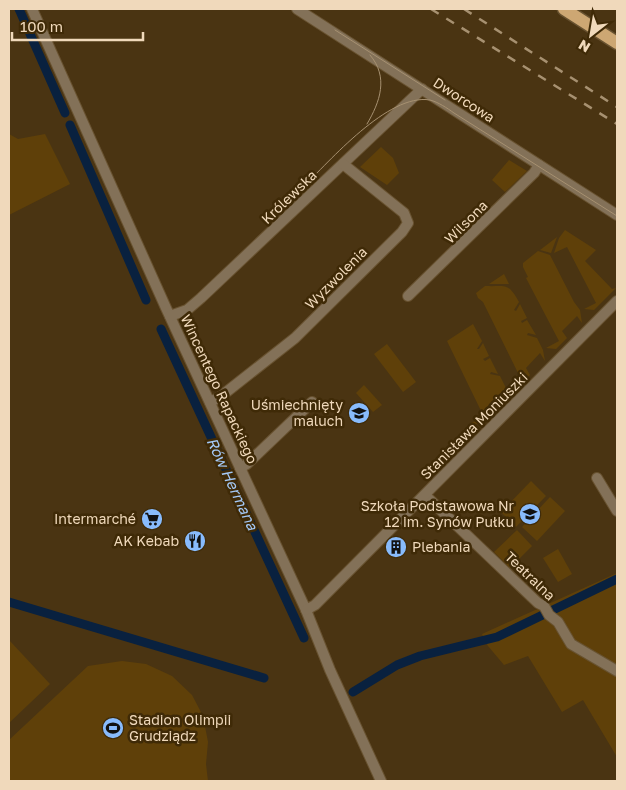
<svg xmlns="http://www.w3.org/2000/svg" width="626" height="790" viewBox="0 0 626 790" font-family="'Golos Text',sans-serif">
<rect width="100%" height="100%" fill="#4a3412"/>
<!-- green -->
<g fill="#5f4009">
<polygon points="9,134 18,139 45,134 70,184 9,215"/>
<polygon points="381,147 393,158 399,173 387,185 360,167"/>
<polygon points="509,160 527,171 505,192 492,180"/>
<polygon points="565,230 596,250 585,261 612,289 616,288 594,310 584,309 596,303 567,247 554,253 559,238"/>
<polygon points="557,237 551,253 540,250"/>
<polygon points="538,251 550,255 574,302 580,310 582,323 577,316 562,331 567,338 556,349 546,348 559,341 526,278 528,277 523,267 523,263"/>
<polygon points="504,274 509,284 489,284"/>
<path d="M485 286C506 287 508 282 519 302L514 310 516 311 520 304 527 318 521 321 522 323 527 320 536 335 528 333 527 335 537 338 543 350 545 361 540 353 526 368 530 375 518 388 509 386 521 379 483 302 478 298 476 293Z"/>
<polygon points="473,324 482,341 477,349 479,349 483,343 489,356 483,359 485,361 490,358 498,374 491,372 490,374 500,376 506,388 507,399 502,392 488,406 492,414 481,425 471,423 484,417 447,341"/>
<polygon points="387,344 416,382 403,392 374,354"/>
<polygon points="364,385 382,405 373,412 356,393"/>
<polygon points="531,481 546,496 516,527 501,512"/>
<polygon points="550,497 565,511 537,541 522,527"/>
<polygon points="517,530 532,546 510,568 494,552"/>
<polygon points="558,549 572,574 558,582 543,558"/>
<polygon points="617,573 617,757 583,700 562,712 528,656 504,665 488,646 482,634"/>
<polygon points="9,640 50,684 9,723"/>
<polygon points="122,661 146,664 172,676 192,695 203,716 208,742 206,764 208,781 9,781 9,740 88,666"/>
</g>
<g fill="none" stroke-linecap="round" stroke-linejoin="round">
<!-- canal -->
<g stroke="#09213f" stroke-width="9">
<polyline points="19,9 65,113"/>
<polyline points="70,125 146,300"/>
<polyline points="161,329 304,638"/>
<polyline points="9,602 264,678"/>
<polyline points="353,692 397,665 420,656 497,637 617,579"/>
</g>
<!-- minor casing -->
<g stroke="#685230" stroke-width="12">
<g id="minor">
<polyline points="32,9 166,308 306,610 330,670 381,781"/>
<polyline points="297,9 617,215"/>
<polyline points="408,296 534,173 539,165"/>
<polyline points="170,316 187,310 201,298 422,89"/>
<polyline points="210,402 220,397 295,338 402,232 408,223 404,213 343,164"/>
<polyline points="240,468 247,464 312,402"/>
<polyline points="597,478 617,511"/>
<polyline points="425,495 538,603 544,606 549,615 558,622 571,644 617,671"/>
<polyline points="306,610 315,605 617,301"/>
</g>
</g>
<!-- major casing -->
<g stroke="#685230" stroke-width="15">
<polyline id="major" points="564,9 617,43"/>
</g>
<!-- minor -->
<use href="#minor" stroke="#837158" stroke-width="10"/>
<!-- major -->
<use href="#major" stroke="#cda773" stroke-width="12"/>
<!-- tram -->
<g stroke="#a79171" stroke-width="1">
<polyline points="335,30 445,100"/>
<path d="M367 124C380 102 389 77 370 55"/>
<path d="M302 188C330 161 388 93 430 100 438 102 447 108 454 113L617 216"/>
</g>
<!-- rail -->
<g stroke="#a79171" stroke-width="2.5" stroke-dasharray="9 9" stroke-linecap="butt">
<polyline points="431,9 617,124"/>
<polyline points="464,9 617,107"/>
</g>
</g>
<!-- icons -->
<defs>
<g id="school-disc" transform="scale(1.125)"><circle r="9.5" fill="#88bbfc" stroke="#3f2a07"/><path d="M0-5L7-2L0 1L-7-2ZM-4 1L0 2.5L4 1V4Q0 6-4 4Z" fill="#111"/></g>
<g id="supermarket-disc" transform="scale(1.125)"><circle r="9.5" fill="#88bbfc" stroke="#3f2a07"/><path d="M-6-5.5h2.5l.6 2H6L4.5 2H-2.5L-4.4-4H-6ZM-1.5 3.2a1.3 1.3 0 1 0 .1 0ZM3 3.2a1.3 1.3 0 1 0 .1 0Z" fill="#111"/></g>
<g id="restaurant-disc" transform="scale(1.125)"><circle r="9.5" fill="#88bbfc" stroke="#3f2a07"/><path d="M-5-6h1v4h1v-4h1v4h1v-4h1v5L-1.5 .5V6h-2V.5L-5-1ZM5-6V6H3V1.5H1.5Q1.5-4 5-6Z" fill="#111"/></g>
<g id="building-disc" transform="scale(1.125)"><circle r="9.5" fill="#88bbfc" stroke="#3f2a07"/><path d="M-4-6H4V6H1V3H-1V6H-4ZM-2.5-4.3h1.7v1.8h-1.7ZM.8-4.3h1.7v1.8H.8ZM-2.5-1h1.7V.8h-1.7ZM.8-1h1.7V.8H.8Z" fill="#111"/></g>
<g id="stadium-disc" transform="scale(1.125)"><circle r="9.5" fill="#88bbfc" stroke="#3f2a07"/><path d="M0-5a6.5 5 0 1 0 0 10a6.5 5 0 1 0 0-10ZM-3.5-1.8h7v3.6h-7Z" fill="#111"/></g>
</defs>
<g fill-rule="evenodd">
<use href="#school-disc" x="359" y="413"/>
<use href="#school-disc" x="530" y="514"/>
<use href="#supermarket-disc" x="152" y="519"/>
<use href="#restaurant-disc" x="195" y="541"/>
<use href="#building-disc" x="396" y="547"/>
<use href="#stadium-disc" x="113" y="728"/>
</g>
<g text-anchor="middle" stroke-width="5" stroke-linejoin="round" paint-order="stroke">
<!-- street labels -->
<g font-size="14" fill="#f0d9bb" stroke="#3f2a07">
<text transform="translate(464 100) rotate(33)" y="5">Dworcowa</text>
<text transform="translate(289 197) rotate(-44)" y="5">Królewska</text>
<text transform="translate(466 222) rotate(-45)" y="5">Wilsona</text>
<text transform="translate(336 278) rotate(-45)" y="5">Wyzwolenia</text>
<text transform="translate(219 389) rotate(65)" y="5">Wincentego Rapackiego</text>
<text transform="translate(474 426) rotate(-45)" y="5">Stanisława Moniuszki</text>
<text transform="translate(530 576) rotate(44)" y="5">Teatralna</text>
</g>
<!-- poi labels -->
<g font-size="14" fill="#f0d9bb" stroke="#3f2a07" text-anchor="end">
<text x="343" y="410">Uśmiechnięty<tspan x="343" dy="16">maluch</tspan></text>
<text x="514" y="511">Szkoła Podstawowa Nr<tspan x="514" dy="16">12 im. Synów Pułku</tspan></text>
<text x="136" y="524">Intermarché</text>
<text x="179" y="546">AK Kebab</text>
<text x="412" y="552" text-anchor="start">Plebania</text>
<text x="129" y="725" text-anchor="start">Stadion Olimpii<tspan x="129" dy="16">Grudziądz</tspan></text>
</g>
<!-- water labels -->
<g font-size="15" font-style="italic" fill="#a4c8f5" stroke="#3f2a07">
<text transform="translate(232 484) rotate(65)" y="5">Rów Hermana</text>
</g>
</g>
<!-- border -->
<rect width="626" height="790" fill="none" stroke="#f0d9bb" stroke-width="20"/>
<!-- north arrow -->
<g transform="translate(591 35) rotate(211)" stroke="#3f2a07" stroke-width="4" paint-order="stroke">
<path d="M0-4L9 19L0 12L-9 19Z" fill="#f0d9bb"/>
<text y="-8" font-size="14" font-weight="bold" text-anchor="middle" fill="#f0d9bb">N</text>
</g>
<!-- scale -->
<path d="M12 32v8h131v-8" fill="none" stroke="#f0d9bb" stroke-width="2.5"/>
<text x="20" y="32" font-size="15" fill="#f0d9bb" stroke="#3f2a07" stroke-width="4" paint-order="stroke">100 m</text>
</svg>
